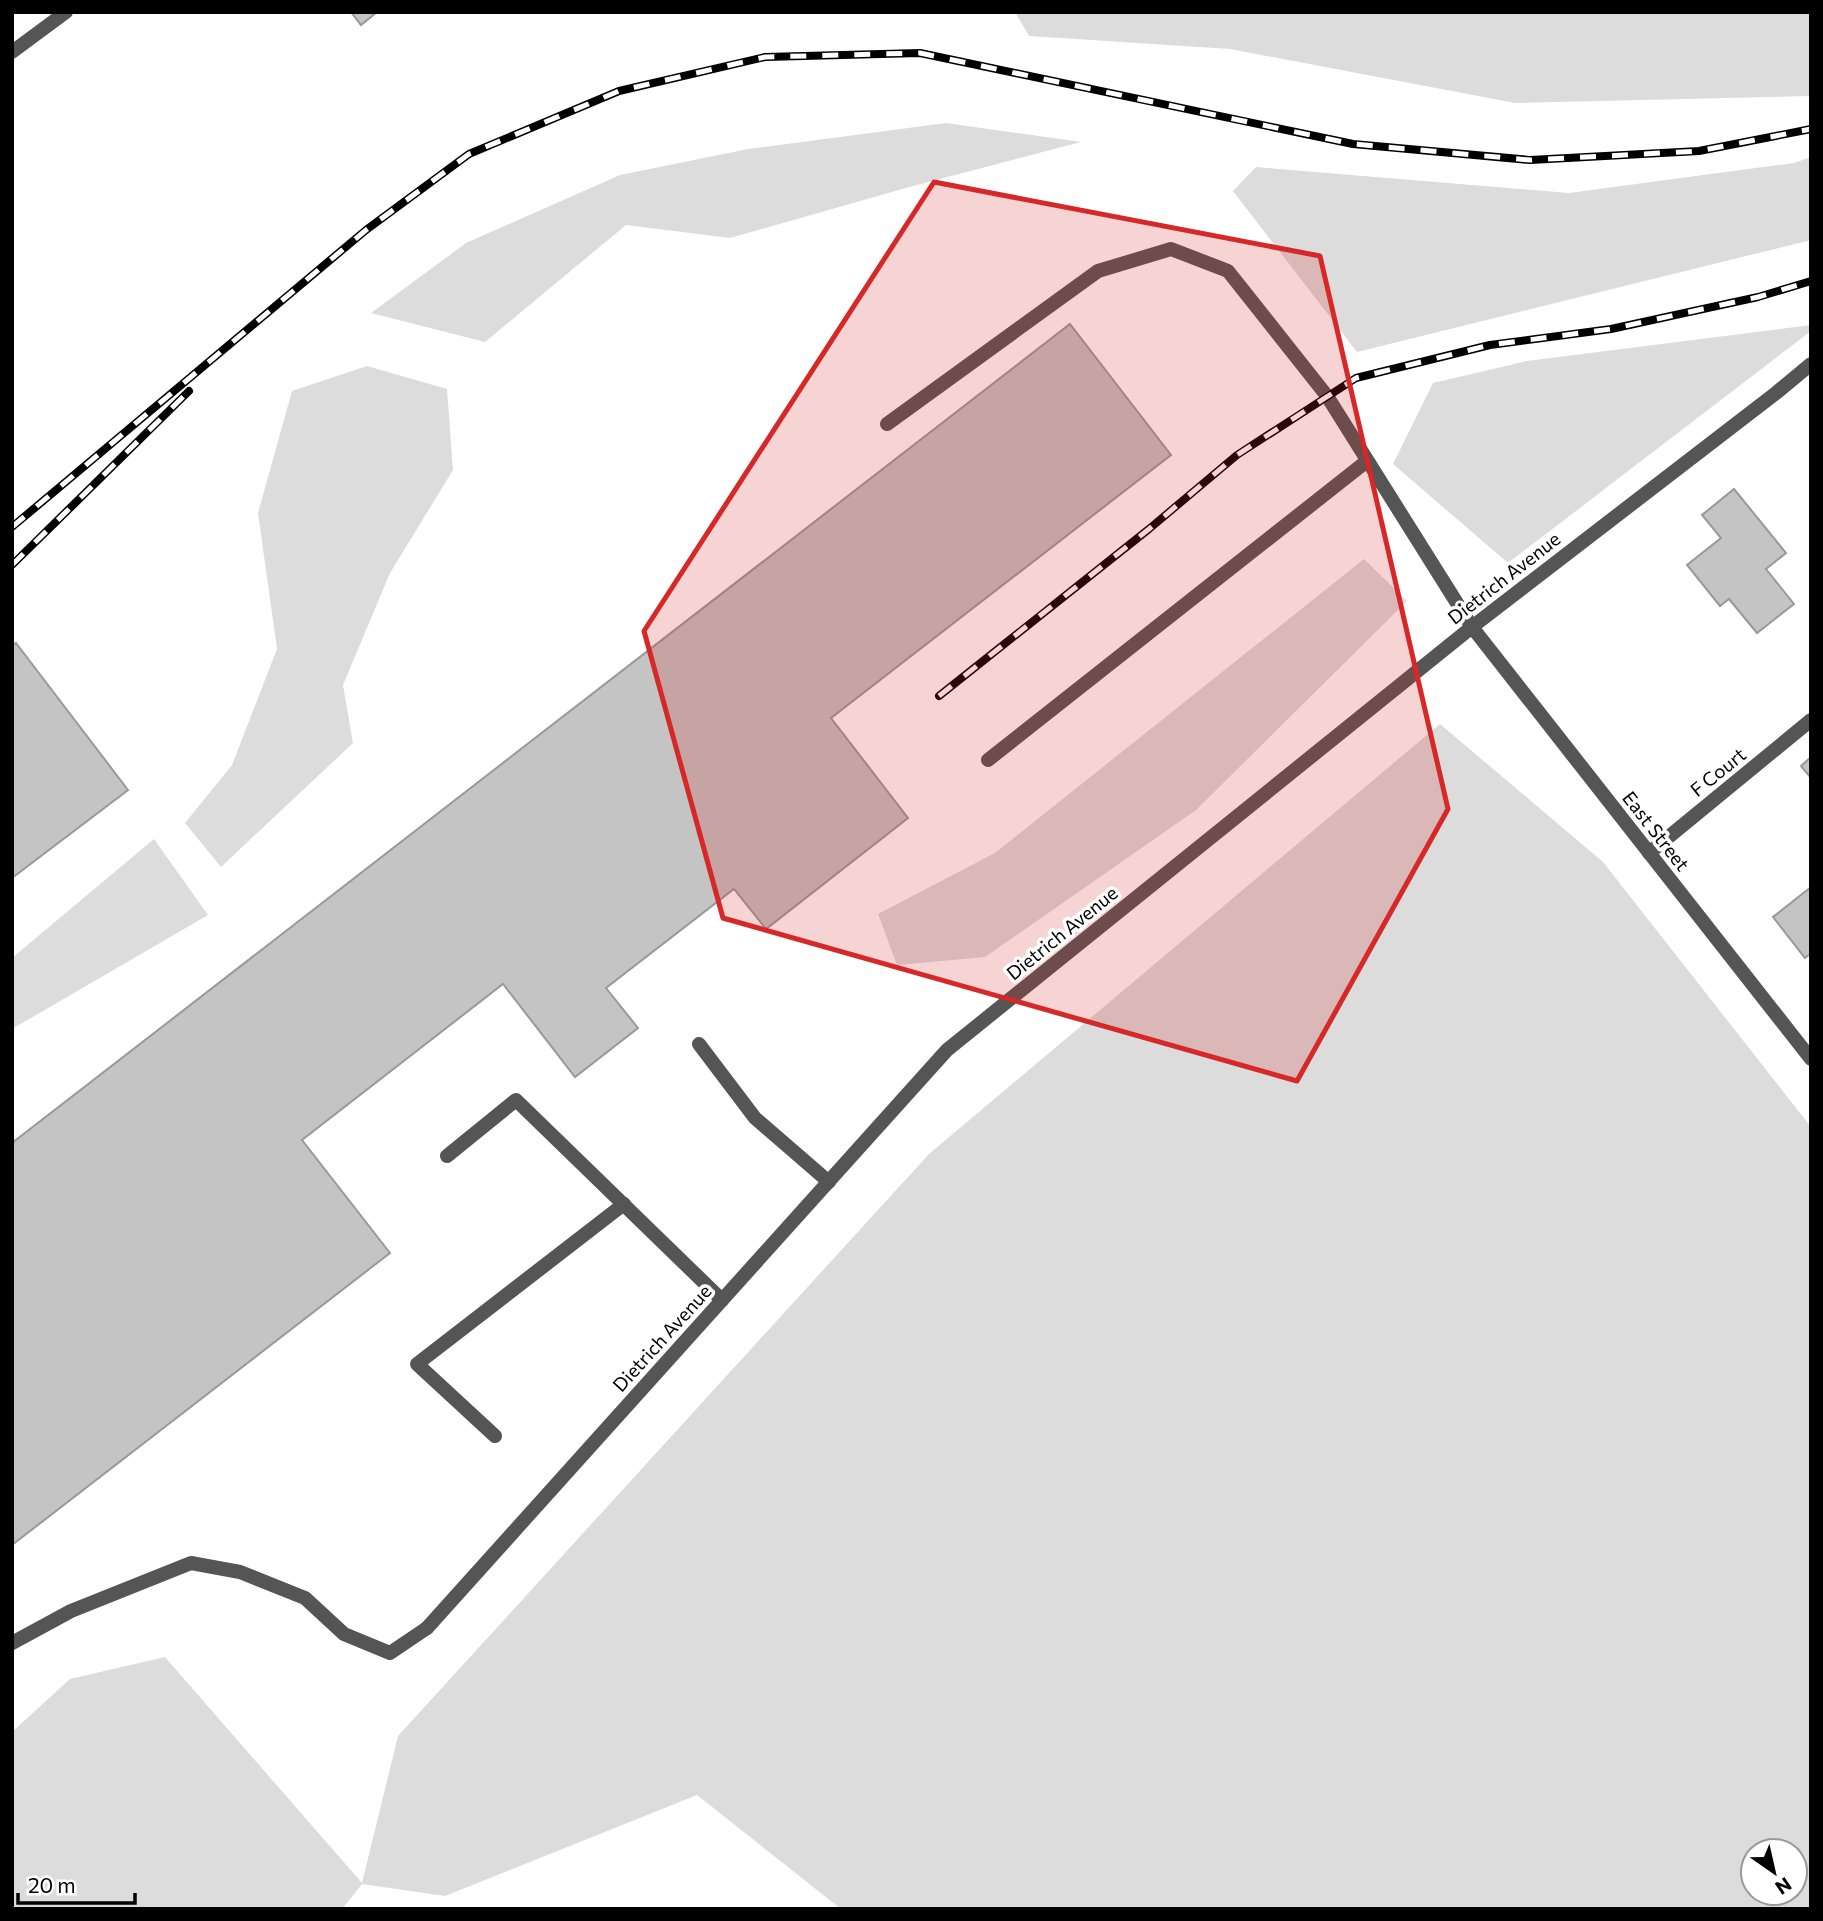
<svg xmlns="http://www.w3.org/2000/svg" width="1823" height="1921" viewBox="0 0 1823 1921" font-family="Commissioner,sans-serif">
<rect width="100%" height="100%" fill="#fff"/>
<!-- green -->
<g fill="#dcdcdc" fill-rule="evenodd">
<polygon points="1015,12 1811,12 1811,96 1515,103 1230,49 1029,36"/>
<polygon points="946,123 1081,142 913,186 730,238 626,225 485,342 371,313 466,243 620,175 748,149"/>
<polygon points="1811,157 1811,240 1357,352 1233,191 1256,167 1569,193 1794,163"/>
<polygon points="1811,325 1811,331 1508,563 1393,464 1433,383 1527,361"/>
<polygon points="367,366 447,389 453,470 390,573 343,685 353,743 221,867 185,823 232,765 277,649 258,513 292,391"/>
<polygon points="1364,559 1407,601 1196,810 985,957 897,965 878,914 995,853"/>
<path d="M1440 724 1603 862 1811 1127V1909H841L697 1795 445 1896 362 1884 342 1909H12V1732L70 1679 165 1657 362 1883 398 1736 929 1154ZM1753 1851H1795V1893H1753Z"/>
<polygon points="154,839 208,915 12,1029 12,958"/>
</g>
<!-- building -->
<g fill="#c4c4c4" stroke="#999" stroke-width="2">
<polygon points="351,12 377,12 361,25"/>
<polygon points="1070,324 1171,455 831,718 908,818 766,929 734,889 606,988 638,1028 575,1077 503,984 302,1140 390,1253 12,1545 12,1143"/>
<polygon points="1734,489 1786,553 1766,569 1794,604 1757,633 1729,599 1720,606 1687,565 1721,538 1702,515"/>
<polygon points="16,643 128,790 12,878 12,646"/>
<polygon points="1811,757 1811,778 1801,766"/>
<polygon points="1811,887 1811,953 1805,958 1773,917"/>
</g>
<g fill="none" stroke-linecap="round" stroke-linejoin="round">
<!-- service -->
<g stroke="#555" stroke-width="14">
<polyline points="12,52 66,12"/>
<polyline points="887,424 1098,271 1171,249 1228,271 1327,396 1472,627"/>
<polyline points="988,760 1367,461"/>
<polyline points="1649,853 1811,720"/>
<polyline points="699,1044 755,1118 829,1182"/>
<polyline points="447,1156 516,1100 722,1300"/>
<polyline points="495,1436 417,1364 624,1204"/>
<polyline points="12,1643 71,1611 191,1563 240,1572 305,1598 344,1634 390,1653 427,1628"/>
</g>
<!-- minor -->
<g stroke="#555" stroke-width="14">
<polyline points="1472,627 1811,1059"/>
<polyline points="427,1628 947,1050 1472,627 1776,393 1811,364"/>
</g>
<!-- rail casing -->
<g stroke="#000" stroke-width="8">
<g id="rail">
<polyline points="12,527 366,230 469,154 619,91 765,57 920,53 1353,144 1530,160 1699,151 1811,129"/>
<polyline points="12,565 189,391"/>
<polyline points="939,696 1149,529 1237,455 1356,378 1490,345 1611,329 1758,297 1811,281"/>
</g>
</g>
<!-- rail -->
<use href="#rail" stroke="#fff" stroke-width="5" stroke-dasharray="16" stroke-linecap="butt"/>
</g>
<!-- marked area -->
<path fill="#d62828" fill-opacity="0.2" stroke="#d62828" stroke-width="5" stroke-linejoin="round" d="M934 182 1320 256 1448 809 1297 1081 723 918 644 631Z"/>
<g text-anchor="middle" stroke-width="7" stroke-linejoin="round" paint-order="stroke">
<!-- street labels -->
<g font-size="19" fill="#000" stroke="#fff">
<text transform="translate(1504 578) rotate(-38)" y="7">Dietrich Avenue</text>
<text transform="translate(1718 772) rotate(-39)" y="7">F Court</text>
<text transform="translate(1656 831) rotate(52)" y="7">East Street</text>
<text transform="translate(1062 933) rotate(-39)" y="7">Dietrich Avenue</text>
<text transform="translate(662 1338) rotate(-48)" y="7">Dietrich Avenue</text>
</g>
</g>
<!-- border -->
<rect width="1823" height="1921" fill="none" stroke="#000000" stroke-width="28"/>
<!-- north arrow -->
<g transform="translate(1774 1872) rotate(146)"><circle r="33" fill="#ffffff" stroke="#999999" stroke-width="2"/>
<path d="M0-5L12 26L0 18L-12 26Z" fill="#000000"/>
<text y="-10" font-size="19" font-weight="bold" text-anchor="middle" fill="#000000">N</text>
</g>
<!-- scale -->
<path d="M18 1893v10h117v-10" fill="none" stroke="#000000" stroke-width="3.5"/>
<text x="28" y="1893" font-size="21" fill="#000000" stroke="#ffffff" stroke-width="5" paint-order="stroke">20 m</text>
</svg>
